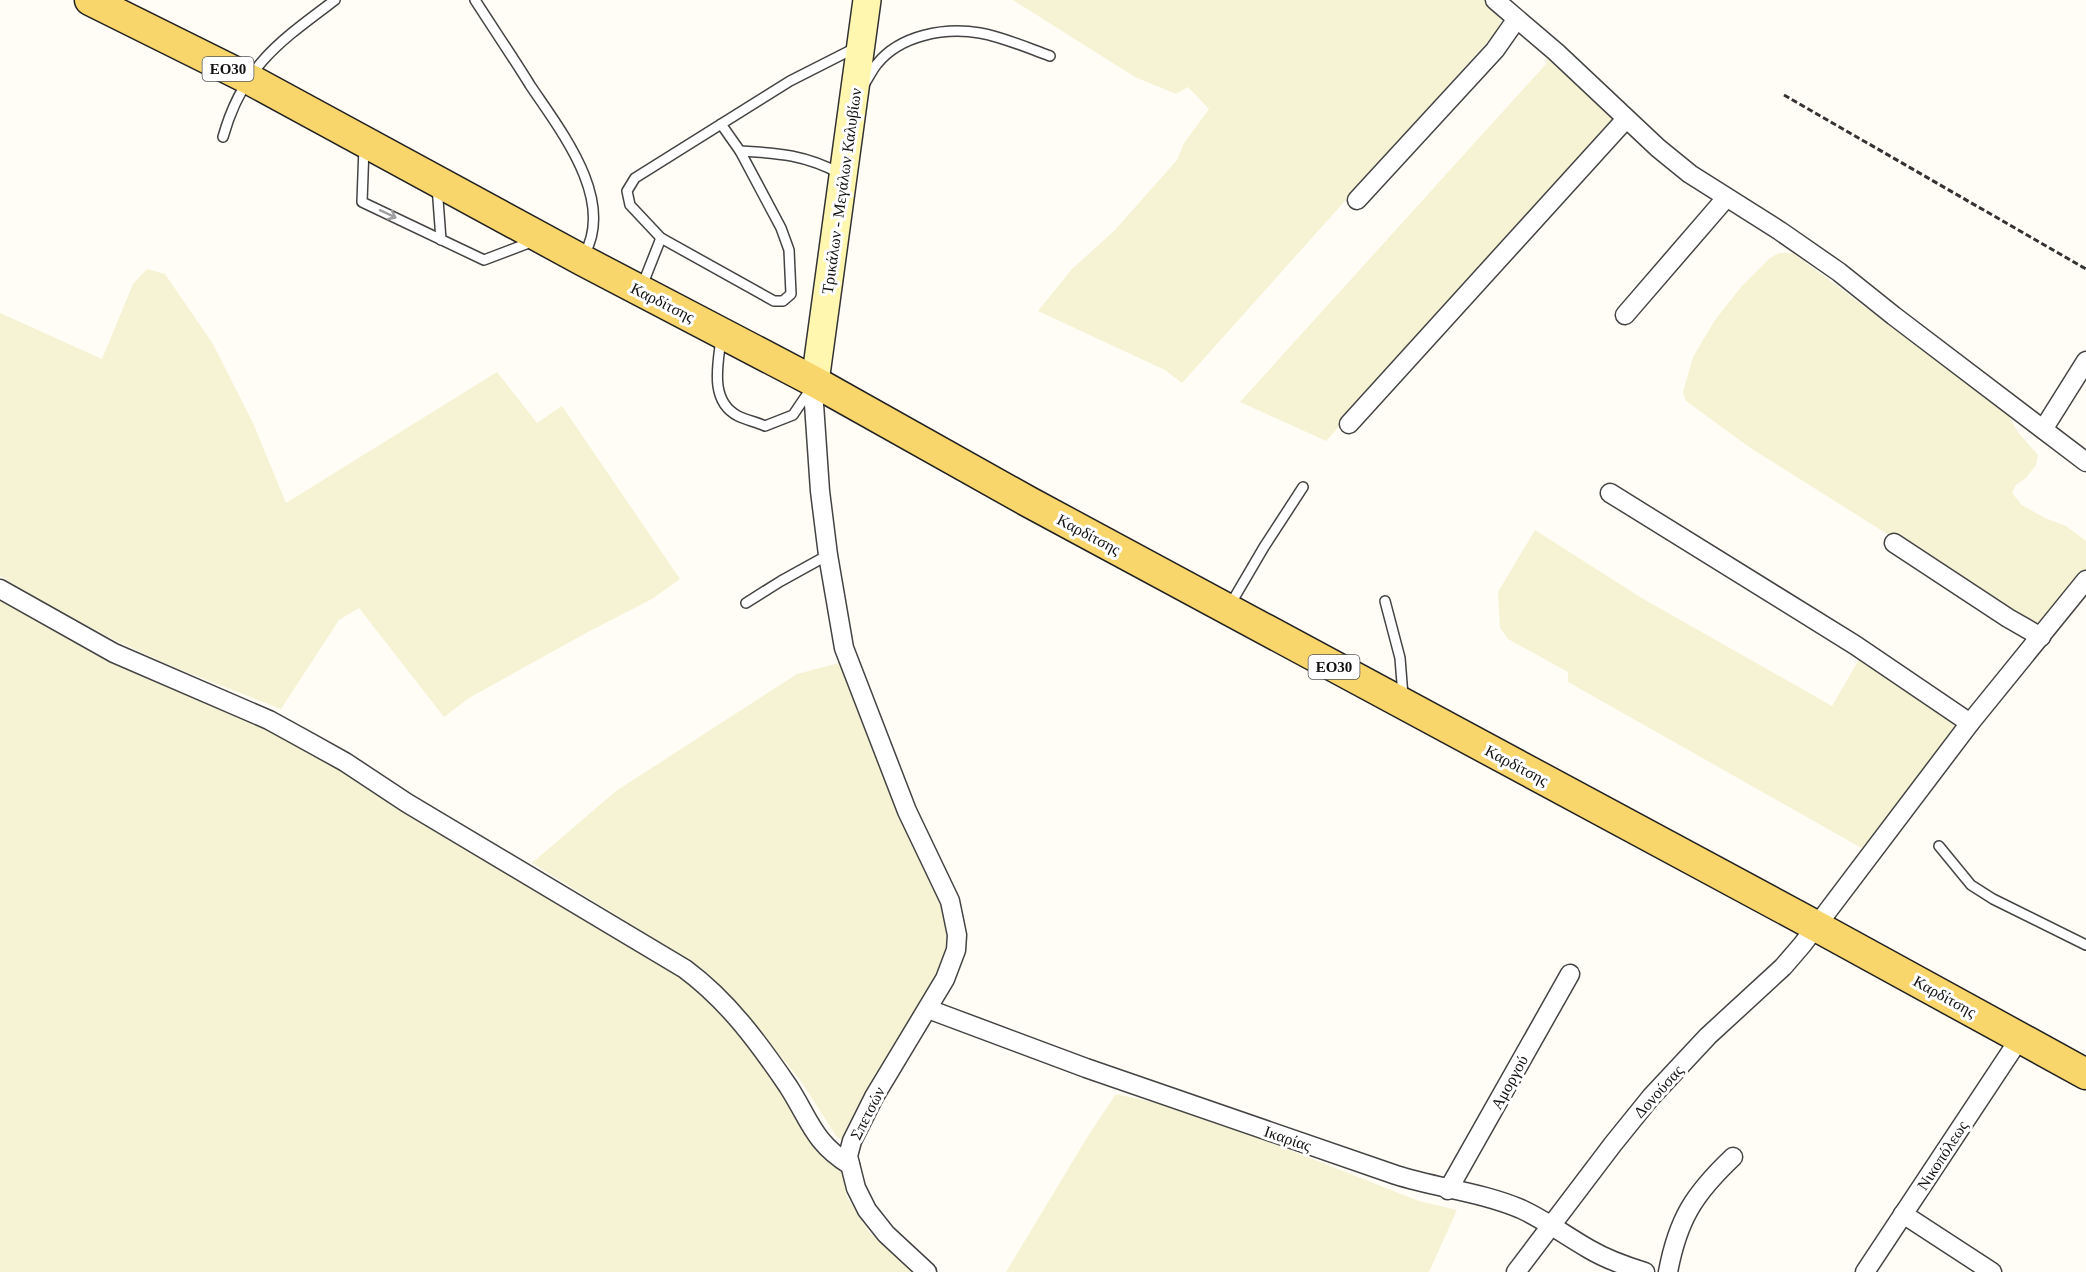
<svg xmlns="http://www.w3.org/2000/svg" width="2086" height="1272" viewBox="0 0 2086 1272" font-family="Georgia,serif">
<rect width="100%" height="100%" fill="#fffdf5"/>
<!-- farmland -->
<g fill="#f6f3d4">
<polygon points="1013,0 1485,0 1501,15 1501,20 1497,31 1182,383 1165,370 1038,311 1072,269 1114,231 1177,160 1184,143 1209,109 1188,87 1176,94 1135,77"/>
<polygon points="1547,58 1615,119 1447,309 1326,441 1240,402 1546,64"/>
<polygon points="1779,253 1793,253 2008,414 2017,431 2038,455 2036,465 2026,478 2016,485 2012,493 2022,505 2045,518 2066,526 2086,541 2086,574 2040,630 1752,449 1686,401 1683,392 1693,357 1715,320 1741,287 1770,258"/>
<polygon points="147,269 165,274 213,344 253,423 286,503 497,372 537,423 562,406 680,579 652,599 586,633 469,698 444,717 359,608 339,620 281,709 176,668 112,639 47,604 0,576 0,313 102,359 133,284"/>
<polygon points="1535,530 1640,597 1832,706 1861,656 1962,726 1865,850 1568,682 1568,672 1508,639 1500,628 1498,592"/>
<polygon points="0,600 91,651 177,685 277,732 688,981 752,1043 813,1144 827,1161 842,1170 847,1197 870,1233 918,1272 0,1272"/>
<polygon points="839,663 845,666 942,899 949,941 939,975 843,1141 836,1136 803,1084 766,1038 732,998 704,970 532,863 616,791 797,674"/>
<polygon points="1116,1094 1157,1103 1249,1134 1419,1201 1457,1210 1429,1272 1006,1272 1088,1136"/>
</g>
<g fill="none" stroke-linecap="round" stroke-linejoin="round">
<!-- lane casing -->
<g stroke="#444" stroke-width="12">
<g id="lane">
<path d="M475 0C493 28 512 56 530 85 560 130 616 199 584 255"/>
<path d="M865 83C869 77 872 70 877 64 900 35 945 27 980 33 1003 37 1028 48 1050 56"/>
<polyline points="721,124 740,151 781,228 789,250 791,294 783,301 774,301 661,238 630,205 627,191 635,178 790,81 857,47"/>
<path d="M223 137C243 66 279 42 335 0"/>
<polyline points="364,147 362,202 484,260 534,241"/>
<path d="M740 151C779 153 806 155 841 174"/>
<polyline points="437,186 441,240"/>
<polyline points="642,286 661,238"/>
<path d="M721 339C718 364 709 401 738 416 746 420 756 422 765 426L793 415 812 387"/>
<polyline points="1385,601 1400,658 1403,696"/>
<polyline points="746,603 781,581 828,555"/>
<polyline points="1230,605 1264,547 1303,487"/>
<polyline points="1939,846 1971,885 1993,899 2086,945"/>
</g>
</g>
<!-- street casing -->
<g stroke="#444" stroke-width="21">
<g id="street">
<polyline points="1495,0 1556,52 1658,148 1690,174 1780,231 1839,272 1894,316 2086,462"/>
<polyline points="1357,200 1495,50 1516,20"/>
<polyline points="1625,315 1726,198"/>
<polyline points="815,382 814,404 820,491 828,555 844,648 907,811 950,901 957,935 956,950 945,979 874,1097 852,1141 848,1156 856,1188 867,1210 886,1234 927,1272"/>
<polyline points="1349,424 1626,119"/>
<polyline points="2044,428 2086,361"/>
<polyline points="1610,493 1855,645 1970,723"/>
<polyline points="1894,543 2008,618 2041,637"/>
<path d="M0 589 114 653 269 720 309 742 345 762 407 803 685 969C728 1001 758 1042 788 1086 810 1120 813 1142 850 1165"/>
<path d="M928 1009 1086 1068 1396 1175C1437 1188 1481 1192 1521 1209 1545 1220 1566 1236 1589 1249 1606 1259 1625 1266 1645 1272"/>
<polyline points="1448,1190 1570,974"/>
<polyline points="1903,1214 1992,1272"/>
<polyline points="1516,1272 1613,1144 1651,1097 1708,1036 1783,967 1802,945 1970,723 2086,580"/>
<path d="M1668 1272C1678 1219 1694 1194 1733 1157"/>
<polyline points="1865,1272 2020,1038"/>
</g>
</g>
<!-- secondary casing -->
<g stroke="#333" stroke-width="30">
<polyline id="secondary" points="815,382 867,0"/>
</g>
<!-- primary casing -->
<g stroke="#222" stroke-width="33">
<polyline id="primary" points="90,0 249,79 582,260 815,382 1029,502 1816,926 2086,1074"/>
</g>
<!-- path -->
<polyline stroke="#333" stroke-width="3" stroke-dasharray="6 3" stroke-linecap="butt" points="1784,95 2086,269"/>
<!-- lane -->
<use href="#lane" stroke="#fff" stroke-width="9"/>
<!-- street -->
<use href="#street" stroke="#fff" stroke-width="18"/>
<!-- secondary -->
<use href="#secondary" stroke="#fff6b0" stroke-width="27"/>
<!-- primary -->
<use href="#primary" stroke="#f9d66b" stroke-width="30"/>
</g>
<!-- one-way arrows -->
<defs><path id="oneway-shaft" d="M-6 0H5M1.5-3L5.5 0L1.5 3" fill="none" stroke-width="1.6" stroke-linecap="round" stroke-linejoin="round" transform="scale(1.5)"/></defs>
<use stroke="#a0a0a0" href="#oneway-shaft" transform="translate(388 214) rotate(25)"/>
<g text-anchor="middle" stroke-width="6" stroke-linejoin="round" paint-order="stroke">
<!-- shield labels -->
<g fill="#fff" stroke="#585858" stroke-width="1.5">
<rect x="202.5" y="57" width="51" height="24" rx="4.5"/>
<rect x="1308.5" y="655" width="51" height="24" rx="4.5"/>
</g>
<g font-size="15" font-weight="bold" fill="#111">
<text x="228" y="74">ΕΟ30</text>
<text x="1334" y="672">ΕΟ30</text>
</g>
<!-- street labels -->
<g font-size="16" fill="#111" stroke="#fff">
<text transform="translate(841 191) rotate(-82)" y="6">Τρικάλων - Μεγάλων Καλυβίων</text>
<text transform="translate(663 302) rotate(27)" y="6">Καρδίτσης</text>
<text transform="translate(1089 534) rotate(28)" y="6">Καρδίτσης</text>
<text transform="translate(1517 765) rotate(28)" y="6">Καρδίτσης</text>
<text transform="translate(1945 996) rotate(29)" y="6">Καρδίτσης</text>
<text transform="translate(1509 1082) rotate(-61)" y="6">Αμοργού</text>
<text transform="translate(1658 1091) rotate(-48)" y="6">Δονούσας</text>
<text transform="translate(867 1113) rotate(-63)" y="6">Σπετσών</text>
<text transform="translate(1288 1138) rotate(19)" y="6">Ικαρίας</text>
<text transform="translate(1942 1155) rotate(-57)" y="6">Νικοπόλεως</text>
</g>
</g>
</svg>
